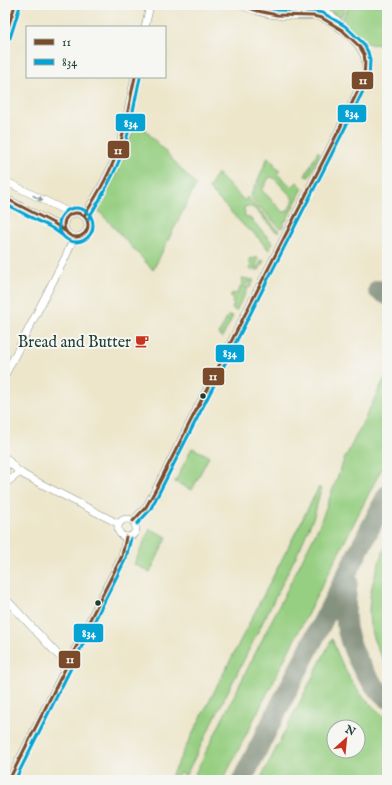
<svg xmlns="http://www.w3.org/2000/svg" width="392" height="785" viewBox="0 0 392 785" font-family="'IM FELL English',serif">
<rect width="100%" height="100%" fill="#f6f6f2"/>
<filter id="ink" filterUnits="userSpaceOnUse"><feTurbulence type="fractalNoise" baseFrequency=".025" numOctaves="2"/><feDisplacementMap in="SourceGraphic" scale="8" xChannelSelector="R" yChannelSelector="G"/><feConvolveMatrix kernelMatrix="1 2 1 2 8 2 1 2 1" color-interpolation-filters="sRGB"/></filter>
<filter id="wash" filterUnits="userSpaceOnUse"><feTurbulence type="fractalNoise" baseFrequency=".012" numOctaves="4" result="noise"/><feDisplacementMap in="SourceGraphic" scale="16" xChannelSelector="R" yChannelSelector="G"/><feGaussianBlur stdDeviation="0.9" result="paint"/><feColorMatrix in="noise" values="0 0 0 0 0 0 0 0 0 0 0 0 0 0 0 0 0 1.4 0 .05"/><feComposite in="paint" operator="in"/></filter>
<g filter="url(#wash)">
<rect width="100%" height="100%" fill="#ede6cb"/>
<!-- green -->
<g fill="#97cf82" stroke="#5b865b" fill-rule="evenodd">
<polygon points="255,5 305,5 300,11 282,11"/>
<path d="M307 5H347L341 16 339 17C328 8 317 7 303 10Z"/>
<path d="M350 5H387V37C370 57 354 32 342 19Z"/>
<polygon points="137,121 196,185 153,270 98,210 117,172"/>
<polygon points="318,151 320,154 309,177 305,176"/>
<polygon points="268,157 275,164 273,166 280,170 277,174 292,187 297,182 303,188 286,221 284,221 283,227 280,228 250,197 256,184 283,212 288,211 293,201 292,197 274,178 271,177 268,179 263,189 257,182"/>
<polygon points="217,173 245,201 247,197 279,231 278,232 274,230 254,208 248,206 244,207 245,216 250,218 273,243 269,250 251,230 248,230 209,189"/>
<polygon points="256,257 259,259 255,267 258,267 262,260 264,261 259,270 249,269 251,265 248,260 250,258 254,259"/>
<polygon points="242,278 254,280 251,287 248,287 251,282 248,282 245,287 248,288 236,311 232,308 234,305 232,303 233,300 231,297 231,294 238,293 243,281"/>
<polygon points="228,316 233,316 222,338 219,334"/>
<polygon points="387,374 387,458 223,780 197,780 195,778 195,774 319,526 344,460"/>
<polygon points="192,448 209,456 192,490 175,482"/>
<polygon points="319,487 321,489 314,516 301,546 186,775 179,773 177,777 182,780 169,780"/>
<polygon points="150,529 167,537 150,572 134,564"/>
<path d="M387 542V664C357 624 370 584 387 542Z"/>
<path d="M332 639C344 672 358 698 387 718V780H260ZM334 727H358V751H334Z"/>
</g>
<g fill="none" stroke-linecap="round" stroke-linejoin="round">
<!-- taxiway -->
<g stroke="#869280" stroke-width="20">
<polyline points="378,290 387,295"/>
<path d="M348 581C346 597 344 614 347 630 353 655 367 682 387 698"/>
<polyline points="242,780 387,495"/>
</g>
</g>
</g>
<g filter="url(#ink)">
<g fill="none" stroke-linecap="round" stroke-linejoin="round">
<!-- street casing -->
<g stroke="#869280" stroke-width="8">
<g id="street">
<path d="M305 14C322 6 335 16 345 30"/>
<polyline points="145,27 150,5"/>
<polyline points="5,181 72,214"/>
<polyline points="5,198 55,224 65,231"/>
<circle cx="76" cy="225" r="12"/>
<path d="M84 216C101 189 117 161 124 129 128 112 131 94 135 77"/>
<polyline points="5,375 66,256 74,237"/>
<polyline points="5,457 18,471 26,476 119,524"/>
<polyline points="5,471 7,460"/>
<polyline points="5,484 20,472"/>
<circle cx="127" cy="528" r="9"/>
<path d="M133 521 146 507 156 489 339 130 364 78C366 69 367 60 362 51 355 38 331 19 316 16 307 15 298 16 289 16 275 16 253 11 241 5"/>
<polyline points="5,598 59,656 68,662"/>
<polyline points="9,780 122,556 126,537"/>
</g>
</g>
<!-- primary casing -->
<g stroke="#869280" stroke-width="12">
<polyline id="primary" points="5,37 15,5"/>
</g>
<!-- street -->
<use href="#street" stroke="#fff" stroke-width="7"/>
<!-- primary -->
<use href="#primary" stroke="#fff" stroke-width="10"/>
<!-- bus-1 casing -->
<g stroke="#f6f6f2" stroke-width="6">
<g id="bus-1">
<polyline points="5,37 15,5"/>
<polyline points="5,198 55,224 65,231"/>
<circle cx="76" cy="225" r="12"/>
<path d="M84 216C99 192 113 168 121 141 127 120 130 98 135 77"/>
<polyline points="133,521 146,507 156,489 339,130 364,78 365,61 364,54 359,46 342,30 322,18 313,16 277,15 258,11 241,5"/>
<polyline points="9,780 122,556 126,537"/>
</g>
</g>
<!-- bus-2 casing -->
<g stroke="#f6f6f2" stroke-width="6">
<g id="bus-2">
<polyline points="10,38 20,6"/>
<polyline points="5,204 52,228 62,235"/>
<circle cx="76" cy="225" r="17"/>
<path d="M88 219C101 198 114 176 122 153 131 129 134 103 140 78"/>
<polyline points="137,524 150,510 160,491 343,132 369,79 370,60 368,52 363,43 345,26 323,13 313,11 278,10 255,5"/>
<polyline points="15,780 126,558 131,538"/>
</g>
</g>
<!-- bus-1 -->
<use href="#bus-1" stroke="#7a4b2a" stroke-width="3"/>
<!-- bus-2 -->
<use href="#bus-2" stroke="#05a3d3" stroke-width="3"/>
</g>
<!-- one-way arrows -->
<defs><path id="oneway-solid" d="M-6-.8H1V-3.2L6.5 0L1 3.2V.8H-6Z"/></defs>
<use fill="#8f9e9a" href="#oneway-solid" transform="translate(38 198) rotate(27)"/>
</g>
<!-- icons -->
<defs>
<g id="cafe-bare" transform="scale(1.08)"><path d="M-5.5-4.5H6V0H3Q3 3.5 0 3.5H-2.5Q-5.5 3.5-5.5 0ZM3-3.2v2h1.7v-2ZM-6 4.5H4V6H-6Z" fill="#c8321e" stroke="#f6f6f2" stroke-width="2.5" paint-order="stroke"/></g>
</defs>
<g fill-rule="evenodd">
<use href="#cafe-bare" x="142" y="341"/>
</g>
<!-- markers -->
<g fill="#1f3d34" stroke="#f6f6f2" stroke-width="1.5">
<circle cx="203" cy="396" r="3.5"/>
<circle cx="98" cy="603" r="3.5"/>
</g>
<g text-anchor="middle" stroke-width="4" stroke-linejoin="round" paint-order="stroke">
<!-- poi labels -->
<g font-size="16" fill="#1f3d34" stroke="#f6f6f2" text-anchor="end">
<text x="131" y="347">Bread and Butter</text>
</g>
</g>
<g stroke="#f6f6f2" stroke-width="1.5">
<rect x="351" y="71" width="23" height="19" rx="4" fill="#7a4b2a"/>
<rect x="337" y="104" width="30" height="19" rx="4" fill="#05a3d3"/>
<rect x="115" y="113" width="31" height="19" rx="4" fill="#05a3d3"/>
<rect x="107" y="140" width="23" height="19" rx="4" fill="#7a4b2a"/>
<rect x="215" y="344" width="30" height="19" rx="4" fill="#05a3d3"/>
<rect x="202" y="367" width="23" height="19" rx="4" fill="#7a4b2a"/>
<rect x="73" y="623" width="31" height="20" rx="4" fill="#05a3d3"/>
<rect x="58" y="650" width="23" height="19" rx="4" fill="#7a4b2a"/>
</g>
<g font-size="11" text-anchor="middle" font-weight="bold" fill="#fff">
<text x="363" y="84">11</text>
<text x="352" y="117">834</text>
<text x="131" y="127">834</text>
<text x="118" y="154">11</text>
<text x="230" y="357">834</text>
<text x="213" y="380">11</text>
<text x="89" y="637">834</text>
<text x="70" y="663">11</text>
</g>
<!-- margin -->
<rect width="392" height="785" fill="none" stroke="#f6f6f2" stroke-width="20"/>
<!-- legend -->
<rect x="26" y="26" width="140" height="52" fill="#f6f6f2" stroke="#a0aca6"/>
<rect x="34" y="39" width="20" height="6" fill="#7a4b2a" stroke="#a0aca6"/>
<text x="62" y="46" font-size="12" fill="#1f3d34">11</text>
<rect x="34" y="59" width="20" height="6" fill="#05a3d3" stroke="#a0aca6"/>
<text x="62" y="66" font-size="12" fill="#1f3d34">834</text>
<!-- north arrow -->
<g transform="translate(346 739) rotate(27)"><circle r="19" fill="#f6f6f2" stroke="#a0aca6"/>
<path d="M0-3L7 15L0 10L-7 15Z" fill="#c8321e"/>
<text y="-6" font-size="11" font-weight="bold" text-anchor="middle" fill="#1f3d34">N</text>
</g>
</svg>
